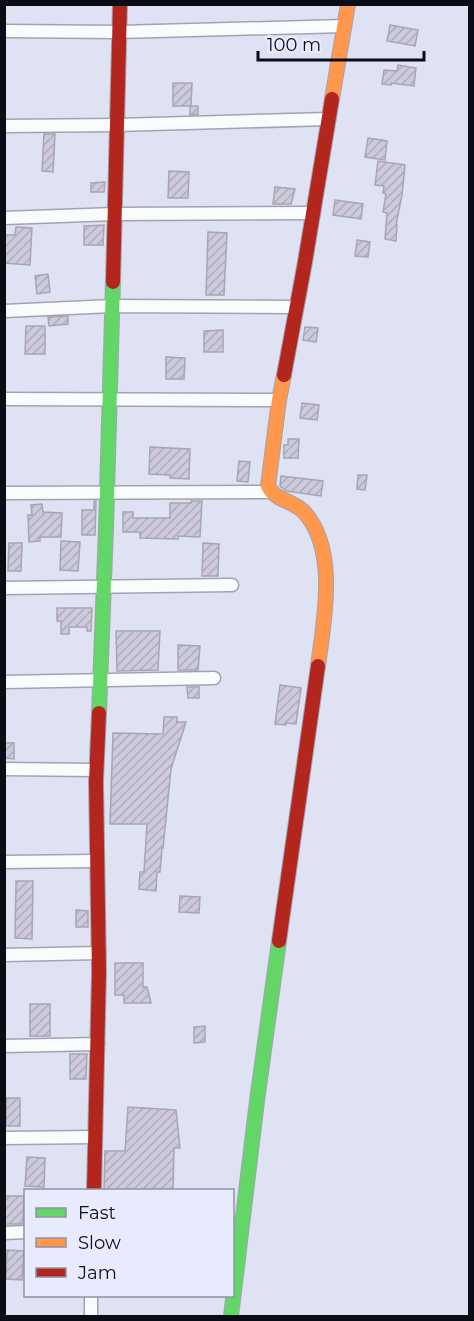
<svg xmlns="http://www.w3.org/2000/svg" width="474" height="1321" viewBox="0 0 474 1321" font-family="Montserrat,sans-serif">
<defs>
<pattern id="building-hatch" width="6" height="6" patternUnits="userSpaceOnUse" patternTransform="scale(1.5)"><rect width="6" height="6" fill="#cccadb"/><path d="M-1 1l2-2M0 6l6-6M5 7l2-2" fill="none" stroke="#aeacbb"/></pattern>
</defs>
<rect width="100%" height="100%" fill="#dee2f3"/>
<!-- building -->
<g fill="url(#building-hatch)" stroke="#a6a6b3" stroke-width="1.5">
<polygon points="390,25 418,30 415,46 387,41"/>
<polygon points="398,65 416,68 414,86 391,83 391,85 382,84 384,70 397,71"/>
<polygon points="173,83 192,83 191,106 173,106"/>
<polygon points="190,106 198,106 198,114 190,115"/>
<polygon points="44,134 55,134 53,172 42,171"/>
<polygon points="368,138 387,141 385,160 365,157"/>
<polygon points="378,161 405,165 402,195 396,225 397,225 396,241 385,239 387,213 383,212 386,194 383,193 384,186 375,185"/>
<polygon points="169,171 189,172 188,198 168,198"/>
<polygon points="105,182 104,192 91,192 91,183"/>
<polygon points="275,187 295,189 291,204 273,204"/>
<polygon points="335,200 363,204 361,219 333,215"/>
<polygon points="104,225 103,245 84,245 84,226"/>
<polygon points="16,227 32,228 30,265 4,263 4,235 15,235"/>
<polygon points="208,232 227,233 224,295 206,295"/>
<polygon points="357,240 370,242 368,257 355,256"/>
<polygon points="48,274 50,292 37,294 35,276"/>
<polygon points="68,316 68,324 49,326 48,317"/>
<polygon points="26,326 45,326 45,354 25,354"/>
<polygon points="305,327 318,328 316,342 303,340"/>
<polygon points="223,330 223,352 204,352 204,331"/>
<polygon points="166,357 185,358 184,379 166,379"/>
<polygon points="302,403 319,405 317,420 300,418"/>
<polygon points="288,439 299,439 298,458 284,458 284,445 288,445"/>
<polygon points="150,447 190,449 189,479 170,478 170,475 149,474"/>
<polygon points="239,461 250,462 248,482 237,481"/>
<polygon points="358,475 367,475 365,490 357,489"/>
<polygon points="281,476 323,481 321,496 286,491 280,486"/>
<polygon points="94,501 96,501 95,535 82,535 82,510 94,510"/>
<polygon points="191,501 202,501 200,537 178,536 178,539 140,538 140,532 123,532 123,512 133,512 133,518 170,518 170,503 191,503"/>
<polygon points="42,504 43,512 62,513 61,537 40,537 40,541 29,542 28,515 32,515 31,505"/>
<polygon points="61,541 80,542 78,571 60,570"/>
<polygon points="9,543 22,543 21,571 8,571"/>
<polygon points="203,543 219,544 218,576 202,576"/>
<polygon points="57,608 92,608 91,631 87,631 87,627 69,627 69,634 61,634 61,621 57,621"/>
<polygon points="116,631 160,631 158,670 117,671"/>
<polygon points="178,645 200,646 198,670 178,670"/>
<polygon points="280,685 301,688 296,724 286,723 286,725 275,724"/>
<polygon points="187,687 199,687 199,698 188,698"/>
<polygon points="164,717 177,717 177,722 186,722 171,769 163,848 162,848 160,872 157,872 156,891 139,889 140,872 144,872 147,824 110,824 113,733 163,734"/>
<polygon points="4,743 14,743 14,759 4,758"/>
<polygon points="16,881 33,881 32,939 15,938"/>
<polygon points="180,896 200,897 199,913 179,912"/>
<polygon points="76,910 88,911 88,927 76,927"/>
<polygon points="115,963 143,963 143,987 147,987 151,1003 124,1003 124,995 115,995"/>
<rect x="30" y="1004" width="20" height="32"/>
<polygon points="205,1026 205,1042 194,1043 194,1027"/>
<polygon points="70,1054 87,1054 86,1079 70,1079"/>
<rect x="6" y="1098" width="14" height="28"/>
<polygon points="128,1107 176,1110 180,1148 174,1148 173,1191 104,1191 105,1151 125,1151"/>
<polygon points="27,1157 45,1158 44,1187 25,1186"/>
<polygon points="5,1196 24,1196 23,1224 4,1224"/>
<polygon points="7,1250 24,1251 22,1280 6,1279"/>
</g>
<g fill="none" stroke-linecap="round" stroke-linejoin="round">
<!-- street casing -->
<g stroke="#a1a4b0" stroke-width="15">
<g id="street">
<polyline points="4,31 119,32 345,26"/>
<polyline points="4,126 117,125 329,119"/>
<polyline points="4,218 115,214 314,213"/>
<polyline points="4,311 112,306 297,307"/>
<polyline points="4,399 279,400"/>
<polyline points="4,493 270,492"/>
<polyline points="4,588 232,585"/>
<polyline points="4,682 214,678"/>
<polyline points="4,769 96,770"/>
<polyline points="4,862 97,861"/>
<polyline points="4,955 99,953"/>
<polyline points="4,1046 98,1044"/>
<polyline points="4,1138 95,1137"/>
<polyline points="4,1233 26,1232"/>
<polyline points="91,1316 91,1296"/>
</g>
</g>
<!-- fast casing -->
<g stroke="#a1a4b0" stroke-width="16">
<g id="fast">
<polyline points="99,713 106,528 113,282"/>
<polyline points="231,1316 257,1101 279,941"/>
</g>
</g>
<!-- slow casing -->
<g stroke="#a1a4b0" stroke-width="16">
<g id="slow">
<polyline points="332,99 348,4"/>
<path d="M284 375 279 400 268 486C276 502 294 500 305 513 338 551 324 620 318 666"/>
</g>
</g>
<!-- jam casing -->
<g stroke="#a1a4b0" stroke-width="16">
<g id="jam">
<polyline points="113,282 120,4"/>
<polyline points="284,375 305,262 332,99"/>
<polyline points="279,941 318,666"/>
<polyline points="94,1190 99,972 96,781 99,713"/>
</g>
</g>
<!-- street -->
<use href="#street" stroke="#fafbfd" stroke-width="12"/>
<!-- fast -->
<use href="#fast" stroke="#63d668" stroke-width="14"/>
<!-- slow -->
<use href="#slow" stroke="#ff974d" stroke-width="14"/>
<!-- jam -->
<use href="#jam" stroke="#b3261e" stroke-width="14"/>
</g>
<!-- border -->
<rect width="474" height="1321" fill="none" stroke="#0b0d16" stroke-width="12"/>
<!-- legend -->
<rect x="24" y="1189" width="210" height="108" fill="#e7ebfd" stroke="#8f92a1" stroke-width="1.5"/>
<rect x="36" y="1208" width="30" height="9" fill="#63d668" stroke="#8f92a1" stroke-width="1.5"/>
<text x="78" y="1219" font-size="18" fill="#0b0d16">Fast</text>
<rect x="36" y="1238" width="30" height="9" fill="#ff974d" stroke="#8f92a1" stroke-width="1.5"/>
<text x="78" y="1249" font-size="18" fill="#0b0d16">Slow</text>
<rect x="36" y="1268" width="30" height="9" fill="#b3261e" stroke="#8f92a1" stroke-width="1.5"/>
<text x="78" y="1279" font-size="18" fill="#0b0d16">Jam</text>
<!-- scale -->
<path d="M258 51v9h166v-9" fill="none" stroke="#0b0d16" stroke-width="3"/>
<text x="267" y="51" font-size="18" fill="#0b0d16" stroke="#e7ebfd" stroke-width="4.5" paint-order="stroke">100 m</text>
</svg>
